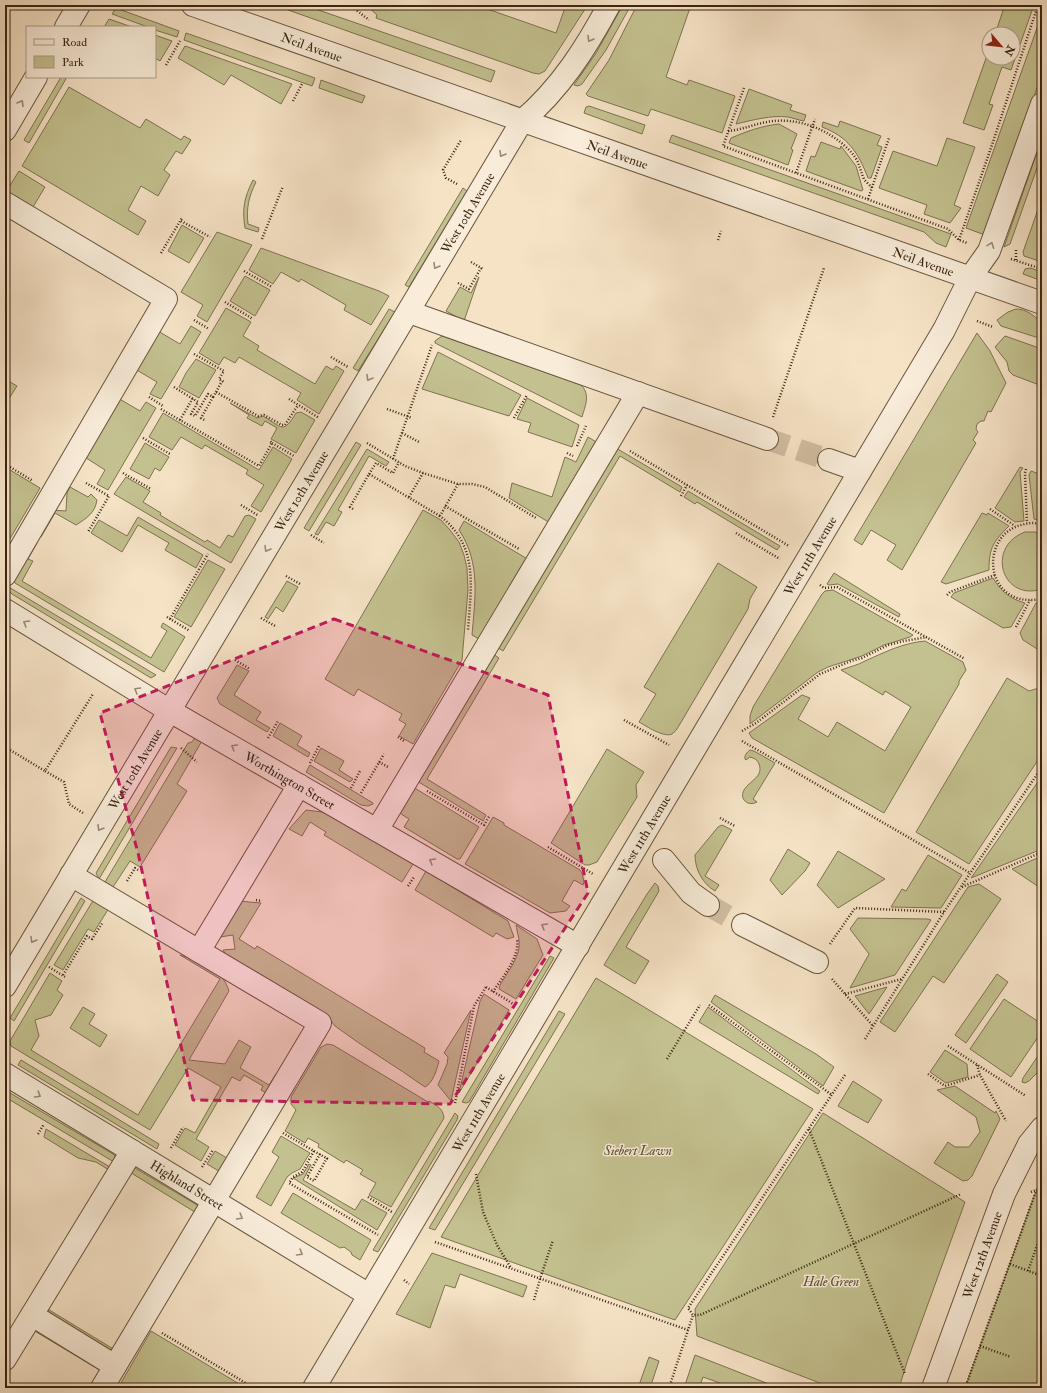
<svg xmlns="http://www.w3.org/2000/svg" width="1047" height="1393" viewBox="0 0 1047 1393" font-family="'IM FELL Double Pica',serif">
<rect width="100%" height="100%" fill="#f6e3c6"/>
<filter id="stains"><feTurbulence type="fractalNoise" baseFrequency=".005" numOctaves="4"/><feColorMatrix values="0 0 0 0 .2 0 0 0 0 .09 0 0 0 0 .02 0 0 0 .5 -.17"/></filter>
<radialGradient id="worn" r=".72"><stop offset=".6" stop-color="#630" stop-opacity="0"/><stop offset="1" stop-color="#630" stop-opacity=".3"/></radialGradient>
<!-- green -->
<g fill="#c4c190" stroke="#7f7350">
<polygon points="274,5 304,5 495,71 491,82"/>
<polygon points="366,5 476,5 556,33 566,5 583,5 587,6 545,71 539,74 533,73 376,18 377,15"/>
<polygon points="623,5 631,5 606,50 582,84 578,86 574,85 596,53"/>
<polygon points="637,5 691,5 666,77 687,85 689,80 735,96 722,133 651,109 648,116 588,96 586,94 609,60"/>
<polygon points="1005,5 1034,5 1011,70 1002,67 989,104 993,105 984,130 963,123 989,50 989,58 1013,58 1013,34 995,34"/>
<polygon points="116,8 179,31 177,37 155,30 155,27 148,27 112,14"/>
<polygon points="1042,14 1042,74 985,235 966,228"/>
<polygon points="109,19 132,27 104,27"/>
<polygon points="186,33 315,78 312,86 184,40"/>
<polygon points="155,35 172,41 160,61 155,58"/>
<polygon points="185,46 188,47 292,84 281,104 231,75 224,85 178,58"/>
<polygon points="61,77 67,77 29,143 24,140"/>
<polygon points="321,80 365,96 362,103 319,88"/>
<polygon points="69,87 140,128 146,119 181,140 184,136 191,140 182,154 176,151 164,170 170,175 158,196 141,186 128,210 146,221 138,235 22,166"/>
<path d="M749 89 792 105 790 110 806 115 804 121C798 120 793 118 788 117 771 115 753 120 736 124Z"/>
<polygon points="589,106 645,125 642,134 584,113 586,107"/>
<path d="M840 121 881 136 877 145 882 147 871 178H868C858 152 848 137 822 127L823 122 838 127Z"/>
<path d="M779 124 797 134 791 149 793 150 788 165 729 143 731 138C748 131 761 126 779 124Z"/>
<polygon points="672,135 951,234 946,247 936,243 924,232 669,142"/>
<polygon points="947,138 975,147 954,205 961,208 950,223 924,214 927,205 879,188 893,151 937,166"/>
<polygon points="1042,138 1042,154 1010,244 1004,247"/>
<polygon points="821,142 840,149 841,146 856,166 863,190 861,191 806,171 811,156 815,157"/>
<polygon points="19,171 45,187 33,207 6,194 9,187"/>
<path d="M253 180 256 182C249 196 246 208 248 224L259 228 258 232 245 228C242 209 244 198 253 180Z"/>
<polygon points="463,188 467,191 409,287 405,285"/>
<polygon points="1042,198 1042,262 1024,256 1023,252"/>
<polygon points="182,225 204,238 189,263 168,251"/>
<polygon points="217,232 252,245 207,322 197,316 203,305 181,292"/>
<polygon points="261,248 379,291 389,296 371,325 344,310 346,305 301,279 299,282 281,272 273,284 249,270"/>
<polygon points="1030,268 1042,272 1042,281 1023,274 1025,269"/>
<polygon points="245,276 270,290 255,316 230,301"/>
<polygon points="479,277 464,321 446,311 460,287 471,293"/>
<polygon points="226,308 251,322 243,336 259,346 257,350 315,384 326,366 333,370 336,366 344,371 319,414 297,400 301,393 239,357 235,363 224,357 219,365 199,353"/>
<polygon points="389,309 395,312 358,371 353,368"/>
<path d="M1016 309C1027 309 1034 316 1042 323V339L1001 326 997 320 1008 312Z"/>
<polygon points="191,326 201,332 161,399 150,394 157,382 135,369 158,331 180,344"/>
<polygon points="977,333 990,351 1006,383 991,412 988,411 984,421 981,421 977,424 976,429 978,432 973,440 976,443 902,570 887,560 896,545 871,530 862,545 854,540"/>
<path d="M442 336 581 385C591 395 585 406 582 417L435 343V341Z"/>
<polygon points="1005,336 1042,349 1042,386 1013,375 1009,371 1007,362 995,347"/>
<polygon points="438,352 521,395 509,416 422,389"/>
<polygon points="196,359 216,370 199,398 179,387 186,373"/>
<polygon points="5,379 17,386 5,405"/>
<polygon points="118,398 140,411 146,402 156,408 108,490 97,484 105,470 83,456"/>
<polygon points="527,398 579,425 572,447 528,432 531,423 517,419"/>
<path d="M230 403 257 418 263 416C283 428 283 434 296 413L301 412 315 420 296 453 271 439 277 428 265 421 262 426 247 418 249 415Z"/>
<polygon points="163,413 259,470 273,447 292,459 261,512 251,506 264,485 246,474 248,470 205,445 202,449 181,437 172,450 149,437"/>
<polygon points="588,437 598,443 550,523 509,498 512,483 552,497 565,457 576,462"/>
<polygon points="356,442 361,445 309,531 304,528"/>
<polygon points="145,443 169,457 160,471 155,468 149,479 130,469"/>
<polygon points="616,448 682,487 680,492 620,456 503,651 497,647"/>
<polygon points="367,449 389,462 386,466 369,456 338,510 342,512 334,526 326,522 318,535 315,534"/>
<polygon points="5,467 40,488 5,547"/>
<polygon points="1020,467 1023,468 1020,472 1024,521 1015,522 995,508"/>
<polygon points="1031,471 1042,475 1042,521 1034,519 1029,475"/>
<polygon points="126,477 150,491 143,502 161,513 160,515 205,542 207,540 220,548 228,535 233,537 245,516 249,515 256,519 231,563 114,494"/>
<path d="M70 487 88 497 91 494 97 500C95 513 87 518 76 525L55 513 41 537 37 534 51 510 66 511 67 493Z"/>
<polygon points="688,491 780,546 777,550 697,502 695,504 684,497"/>
<polygon points="423,510 441,520 450,530 459,542 464,555 467,568 468,590 462,660 413,744 399,736 406,724 399,720 402,714 358,689 354,696 325,679"/>
<path d="M982 513 987 515 988 513 1009 526C994 541 989 547 989 570L946 584 941 582Z"/>
<polygon points="138,517 203,555 196,568 165,550 169,543 138,525 122,552 91,533 99,520 127,536"/>
<path d="M464 521 529 560 481 640 472 635C475 598 481 563 459 530Z"/>
<path d="M1025 532H1034L1042 533V589C1002 602 985 547 1025 532Z"/>
<polygon points="33,541 37,543 28,559 33,561 22,581 151,658 167,631 161,627 163,623 185,637 164,672 15,583 11,576"/>
<polygon points="208,560 225,569 191,627 174,617"/>
<path d="M718 563 757 587 750 599 748 609 677 729C675 731 674 733 672 734 664 738 646 726 639 722L656 694 644 687Z"/>
<polygon points="834,573 900,614 899,617 838,584 829,585 827,584"/>
<path d="M993 578C1001 591 1010 599 1025 603L1011 627 1003 628 951 597 954 593Z"/>
<polygon points="287,581 298,587 283,612 276,607 268,619 265,617"/>
<polygon points="7,586 156,675 151,678 12,594 8,590"/>
<polygon points="833,590 913,635 910,637 884,645 862,656 828,667 818,672 750,724 750,716 753,707 822,594 825,591"/>
<polygon points="1042,602 1042,652 1023,640 1020,633 1036,603"/>
<path d="M925 641 963 662 966 670 959 681V684L884 813 752 738 749 733 802 695 810 698 798 719 828 737 837 722 885 751 911 707 885 691 883 695 841 670C849 667 858 665 865 661 885 652 903 643 925 641Z"/>
<polygon points="493,654 499,658 427,779 486,815 483,821 417,781"/>
<polygon points="237,665 249,671 234,695 261,712 256,720 270,728 267,732 220,704 217,698"/>
<polygon points="1007,678 1029,691 1042,687 1042,754 969,864 916,832"/>
<polygon points="280,723 302,736 297,745 310,753 308,757 273,736"/>
<polygon points="200,730 206,734 177,784 187,791 140,867 130,861 113,887 105,882 188,743 192,742"/>
<polygon points="171,747 177,748 99,879 96,873"/>
<polygon points="321,748 344,761 339,770 353,779 350,782 314,761"/>
<polygon points="607,749 644,772 636,785 637,797 597,862 589,865 585,865 551,843"/>
<path d="M750 750 754 751 775 763 753 799 757 802C748 807 739 799 744 790 749 781 764 777 759 764 758 760 754 758 750 757L746 760 745 759C744 756 747 752 750 750Z"/>
<polygon points="310,765 373,803 373,804 368,806 361,805 306,772"/>
<polygon points="1042,776 1042,849 971,878"/>
<polygon points="413,787 479,827 460,859 457,859 404,827 409,819 398,812"/>
<polygon points="306,810 322,812 338,817 413,864 402,882 324,835 326,832 310,822 302,836 289,829"/>
<polygon points="493,817 504,823 504,825 580,870 582,873 584,882 583,885 574,880 562,901 570,906 566,911 550,913 465,864"/>
<path d="M722 825 732 830 705 876 719 885 715 891C703 884 695 870 695 855L718 827Z"/>
<polygon points="788,849 810,863 805,871 782,895 770,880"/>
<polygon points="838,851 885,879 838,908 817,885"/>
<polygon points="928,855 962,875 941,908 891,907 902,889 906,891"/>
<polygon points="1042,856 1042,889 1012,869"/>
<polygon points="426,871 508,921 514,937 507,939 496,933 493,937 415,890"/>
<polygon points="655,883 658,886 659,891 626,947 649,961 635,984 604,965 647,894"/>
<polygon points="979,884 1001,899 944,983 933,976 895,1032 880,1022 968,887"/>
<polygon points="81,898 85,901 14,1021 10,1018"/>
<polygon points="94,899 109,908 94,932 88,929 63,970 54,965"/>
<path d="M238 901 261 903 239 939 255 949 257 946 425 1048 424 1052 439 1061C437 1069 433 1083 425 1087 396 1066 364 1048 335 1026 331 1022 331 1018 325 1014L226 955 223 950 235 949 233 935 220 937Z"/>
<polygon points="858,918 928,919 931,920 895,975 850,988 869,954 850,929"/>
<path d="M516 925 537 939 543 955 516 999 499 989 500 985C506 974 518 960 519 947 520 940 517 932 516 925Z"/>
<path d="M180 955C201 962 222 968 229 991L189 1060 225 1064 239 1040 251 1047 240 1068 269 1085 276 1074 278 1076 270 1095 261 1090 263 1086 244 1075 240 1081 232 1077 196 1139 209 1147 201 1161 175 1145 185 1128 195 1133 221 1087 188 1068 150 1130 11 1046 10 1041 50 973 62 981 57 990 63 995 51 1015 35 1020 39 1036 31 1050 138 1115 220 979Z"/>
<polygon points="550,956 554,958 469,1102 466,1103 462,1102"/>
<polygon points="997,974 1008,982 966,1043 955,1035"/>
<polygon points="596,978 813,1109 675,1320 441,1237"/>
<polygon points="887,987 869,1014 855,996"/>
<polygon points="484,994 509,1010 459,1093 480,1001"/>
<polygon points="715,995 816,1054 834,1067 823,1086 711,1002"/>
<polygon points="1004,999 1042,1024 1042,1031 1011,1077 970,1049"/>
<polygon points="83,1007 95,1014 89,1024 107,1035 100,1047 70,1028"/>
<polygon points="708,1007 820,1091 818,1094 699,1022"/>
<polygon points="471,1010 451,1101 438,1085 447,1064 448,1057 444,1053"/>
<polygon points="559,1011 565,1014 435,1230 429,1228"/>
<path d="M327 1044 333 1045 428 1102 429 1101C436 1105 443 1108 444 1118L391 1207 369 1195 376 1183 360 1174 363 1170 346 1160 344 1163 318 1147 319 1144 308 1138 305 1143 285 1131 296 1110 291 1104V1097L321 1047Z"/>
<polygon points="945,1050 967,1064 968,1077 946,1083 930,1072"/>
<polygon points="1042,1050 1042,1068 1029,1081 1025,1083 1022,1082 1023,1078"/>
<polygon points="21,1060 159,1144 157,1149 18,1065"/>
<polygon points="853,1081 882,1100 868,1123 838,1106"/>
<polygon points="955,1086 995,1113 996,1111 1000,1119 972,1176 968,1180 963,1181 934,1163 948,1142 955,1147 969,1147 980,1132 976,1117 937,1090"/>
<polygon points="5,1090 113,1154 115,1156 114,1162 5,1097"/>
<polygon points="455,1113 458,1116 457,1120 378,1252 373,1250"/>
<polygon points="823,1113 965,1202 908,1359 899,1388 833,1388 697,1336 695,1309"/>
<polygon points="46,1129 110,1167 109,1170 96,1162 78,1158 44,1137"/>
<polygon points="281,1136 310,1153 300,1169 292,1173 287,1177 271,1206 256,1197 279,1157 272,1152"/>
<polygon points="215,1151 227,1158 222,1173 207,1164"/>
<polygon points="309,1164 311,1165 303,1180 355,1210 362,1199 387,1213 377,1230 293,1178 303,1174"/>
<polygon points="131,1168 135,1168 197,1205 199,1208 198,1214 128,1171"/>
<polygon points="1042,1179 1042,1388 965,1388 1035,1194"/>
<polygon points="293,1193 371,1240 360,1260 352,1255 351,1252 344,1247 340,1248 281,1213"/>
<polygon points="432,1253 527,1286 523,1297 460,1274 455,1288 445,1285 430,1328 396,1314"/>
<polygon points="46,1308 115,1350 109,1352 46,1313"/>
<polygon points="34,1328 101,1364 103,1372 33,1330"/>
<polygon points="151,1331 246,1388 118,1388"/>
<polygon points="695,1355 779,1388 734,1388 703,1377 699,1388 684,1388"/>
<polygon points="649,1357 659,1361 650,1388 638,1388"/>
</g>
<g fill="none" stroke-linecap="round" stroke-linejoin="round">
<!-- minor-tunnel -->
<g stroke="#d0bda2" stroke-width="22" stroke-dasharray="22 11" stroke-linecap="butt">
<polyline points="767,439 829,460"/>
<polyline points="708,905 743,925"/>
</g>
<!-- minor casing -->
<g stroke="#69543e" stroke-width="24">
<g id="minor">
<path id="s1" d="M193 5 1042 303"/>
<polyline points="66,27 79,5"/>
<polyline points="5,130 36,77"/>
<polyline points="5,203 166,299 5,575"/>
<polyline points="409,312 767,439"/>
<polyline points="829,460 860,471"/>
<path id="s2" d="M5 610 170 711 578 946"/>
<polyline points="377,830 638,393"/>
<polyline points="664,860 691,893 708,905"/>
<polyline points="71,875 320,1023 102,1388"/>
<polyline points="743,925 817,962"/>
<polyline points="199,951 299,785"/>
<path id="s3" d="M5 986 522 121C560 89 586 48 609 5"/>
<path id="s4" d="M5 1074 369 1295"/>
<polyline points="32,1315 115,1366"/>
<polyline points="5,1359 132,1151"/>
<path id="s5" d="M314 1388 944 330 970 278 989 251 1042 104"/>
<path id="s6" d="M933 1388 1004 1194 1029 1144 1042 1128"/>
</g>
</g>
<!-- path -->
<g stroke="#3a2511" stroke-width="2.5" stroke-dasharray="1 2" stroke-linecap="butt">
<polyline points="350,5 369,20"/>
<polyline points="166,65 180,41"/>
<polyline points="744,88 723,146 948,229 959,240 967,243"/>
<polyline points="293,101 302,84"/>
<path d="M728 131C742 130 754 124 767 122 797 116 831 130 851 152 860 162 859 168 864 179 866 182 870 185 872 188"/>
<polyline points="796,173 815,119"/>
<polyline points="457,184 446,178 443,170 461,140"/>
<polyline points="868,199 889,138"/>
<polyline points="181,221 210,237"/>
<polyline points="262,239 283,186"/>
<polyline points="718,240 721,231"/>
<polyline points="959,240 993,142 1038,5"/>
<polyline points="161,253 182,218"/>
<polyline points="1011,259 1042,269"/>
<polyline points="1016,260 1016,249"/>
<polyline points="471,262 483,269"/>
<polyline points="244,271 272,287"/>
<polyline points="458,283 469,289 481,268"/>
<polyline points="225,302 253,319"/>
<polyline points="194,320 209,329"/>
<polyline points="977,321 993,327"/>
<polyline points="194,354 224,371 219,379 224,382"/>
<polyline points="331,357 348,367"/>
<polyline points="174,387 198,402 191,414 195,416 208,394 213,397 201,418 206,421"/>
<polyline points="216,392 222,381"/>
<polyline points="149,397 163,406"/>
<polyline points="213,397 216,392 258,416 264,415 282,425 285,425 298,405"/>
<polyline points="289,399 319,418"/>
<polyline points="161,409 259,466 272,443 270,441"/>
<polyline points="387,409 412,418"/>
<polyline points="773,417 824,268"/>
<polyline points="514,418 527,395"/>
<polyline points="180,420 193,398"/>
<polyline points="402,433 419,442"/>
<polyline points="143,438 170,454"/>
<polyline points="272,443 294,456"/>
<polyline points="367,443 405,466 423,473 458,484 472,484 485,487 536,518"/>
<polyline points="577,446 586,426"/>
<polyline points="630,451 789,546"/>
<polyline points="567,453 573,456"/>
<polyline points="393,459 432,345"/>
<polyline points="5,464 33,481"/>
<polyline points="1026,469 1025,473 1027,523"/>
<polyline points="123,473 151,489"/>
<polyline points="369,474 376,463 393,473 399,462"/>
<polyline points="86,483 109,496 88,532"/>
<path d="M458 484 440 516C479 546 471 586 468 630"/>
<polyline points="681,496 687,485"/>
<polyline points="409,497 423,473"/>
<polyline points="241,505 259,516"/>
<polyline points="445,506 519,549"/>
<polyline points="353,509 350,507 369,474 440,516"/>
<polyline points="990,509 1015,526"/>
<path d="M1042 525C1035 522 1028 523 1021 525 986 534 983 586 1017 598 1026 601 1034 600 1042 599"/>
<polyline points="736,533 780,559"/>
<polyline points="311,535 324,543"/>
<polyline points="286,576 300,584"/>
<polyline points="820,585 824,588 837,587 965,659"/>
<polyline points="947,595 950,592 995,575"/>
<polyline points="167,617 190,631"/>
<polyline points="261,618 275,626"/>
<polyline points="170,619 208,554"/>
<polyline points="1016,627 1030,600"/>
<polyline points="235,660 250,669"/>
<polyline points="624,720 669,745"/>
<polyline points="742,731 756,723 820,674 851,661 862,658 888,645 904,641 927,637"/>
<polyline points="398,737 404,741"/>
<polyline points="268,738 278,721"/>
<polyline points="742,741 970,873"/>
<polyline points="5,747 45,771"/>
<polyline points="181,748 197,762"/>
<polyline points="379,762 388,767"/>
<polyline points="310,763 319,746"/>
<polyline points="351,788 360,771"/>
<polyline points="427,791 484,825 490,815"/>
<polyline points="361,793 384,754"/>
<polyline points="83,813 69,804 64,782 45,771 93,694"/>
<polyline points="720,818 735,826"/>
<polyline points="548,847 593,874"/>
<polyline points="127,881 135,868 138,870"/>
<polyline points="408,886 414,877"/>
<polyline points="962,887 1042,852"/>
<polyline points="256,900 262,901"/>
<polyline points="830,944 855,908 944,912"/>
<polyline points="49,967 65,977"/>
<polyline points="63,975 87,936 92,939 103,922"/>
<polyline points="832,979 873,1026"/>
<polyline points="486,987 515,1005"/>
<path d="M493 992C503 976 520 957 517 939"/>
<polyline points="845,994 902,979"/>
<polyline points="709,1005 832,1095"/>
<polyline points="865,1039 944,912 1042,767"/>
<polyline points="948,1046 1026,1096"/>
<polyline points="667,1059 700,1005"/>
<polyline points="977,1065 980,1075 1006,1121"/>
<polyline points="928,1074 945,1086 980,1075"/>
<polyline points="845,1075 688,1308 693,1315 700,1315 961,1194"/>
<polyline points="455,1103 474,1006 486,987"/>
<polyline points="809,1129 905,1374"/>
<polyline points="283,1133 314,1151 302,1172 293,1177 289,1183 378,1235"/>
<polyline points="38,1134 44,1124"/>
<polyline points="171,1148 183,1127"/>
<polyline points="314,1151 328,1159"/>
<polyline points="320,1154 307,1177 314,1181 327,1158"/>
<polyline points="202,1167 213,1150"/>
<polyline points="476,1174 483,1212 497,1245 511,1268"/>
<polyline points="1031,1192 1042,1188"/>
<polyline points="368,1197 392,1212"/>
<polyline points="435,1242 688,1330"/>
<polyline points="1010,1264 1042,1276"/>
<polyline points="1028,1271 1039,1240 1042,1238"/>
<polyline points="404,1280 409,1284"/>
<polyline points="534,1300 540,1279 553,1240"/>
<polyline points="162,1333 254,1388"/>
<polyline points="980,1346 1011,1357"/>
<polyline points="669,1388 693,1315"/>
<polyline points="965,1388 1035,1194 1042,1179"/>
</g>
<!-- minor -->
<use href="#minor" stroke="#f9edda" stroke-width="22"/>
</g>
<!-- one-way arrows -->
<defs><path id="oneway-chevron" d="M-2-3.5L2.5 0L-2 3.5" fill="none" stroke-width="1.6" stroke-linecap="round" stroke-linejoin="round"/></defs>
<g stroke="#9a8976">
<use href="#oneway-chevron" transform="translate(590 39) rotate(120)"/>
<use href="#oneway-chevron" transform="translate(21 103) rotate(-59)"/>
<use href="#oneway-chevron" transform="translate(502 154) rotate(121)"/>
<use href="#oneway-chevron" transform="translate(991 245) rotate(-69)"/>
<use href="#oneway-chevron" transform="translate(436 266) rotate(121)"/>
<use href="#oneway-chevron" transform="translate(369 378) rotate(121)"/>
<use href="#oneway-chevron" transform="translate(267 549) rotate(121)"/>
<use href="#oneway-chevron" transform="translate(26 623) rotate(-149)"/>
<use href="#oneway-chevron" transform="translate(137 690) rotate(-149)"/>
<use href="#oneway-chevron" transform="translate(234 747) rotate(-150)"/>
<use href="#oneway-chevron" transform="translate(100 828) rotate(121)"/>
<use href="#oneway-chevron" transform="translate(432 861) rotate(-150)"/>
<use href="#oneway-chevron" transform="translate(544 926) rotate(-150)"/>
<use href="#oneway-chevron" transform="translate(33 940) rotate(121)"/>
<use href="#oneway-chevron" transform="translate(38 1095) rotate(31)"/>
<use href="#oneway-chevron" transform="translate(240 1217) rotate(31)"/>
<use href="#oneway-chevron" transform="translate(300 1253) rotate(31)"/>
</g>
<!-- marked area -->
<path fill="#c2185b" fill-opacity="0.2" stroke="#c2185b" stroke-width="3" stroke-dasharray="8 5" stroke-linejoin="round" d="M334 619 548 695 588 893 450 1104 193 1100 138 853 100 713Z"/>
<g text-anchor="middle" stroke-width="3" stroke-linejoin="round" paint-order="stroke">
<!-- street labels -->
<g font-size="13" fill="#3a2511" stroke="#f9edda">
<text dy="5" stroke="none"><textPath href="#s1" startOffset="126">Neil Avenue</textPath></text>
<text dy="5" stroke="none"><textPath href="#s1" startOffset="450">Neil Avenue</textPath></text>
<text dy="5" stroke="none"><textPath href="#s3" startOffset="901">West 10th Avenue</textPath></text>
<text dy="5" stroke="none"><textPath href="#s1" startOffset="774">Neil Avenue</textPath></text>
<text dy="5" stroke="none"><textPath href="#s3" startOffset="577">West 10th Avenue</textPath></text>
<text dy="5" stroke="none"><textPath href="#s5" startOffset="969">West 11th Avenue</textPath></text>
<text dy="5" stroke="none"><textPath href="#s3" startOffset="253">West 10th Avenue</textPath></text>
<text dy="5" stroke="none"><textPath href="#s2" startOffset="332">Worthington Street</textPath></text>
<text dy="5" stroke="none"><textPath href="#s5" startOffset="645">West 11th Avenue</textPath></text>
<text dy="5" stroke="none"><textPath href="#s5" startOffset="321">West 11th Avenue</textPath></text>
<text dy="5" stroke="none"><textPath href="#s4" startOffset="213">Highland Street</textPath></text>
<text dy="5" stroke="none"><textPath href="#s6" startOffset="142">West 12th Avenue</textPath></text>
</g>
<!-- park labels -->
<g font-size="13" font-style="italic" fill="#5c4c31" stroke="#f9edda">
<text x="638" y="1155">Siebert Lawn</text>
<text x="831" y="1286">Hale Green</text>
</g>
</g>
<!-- margin -->
<rect width="1047" height="1393" fill="none" stroke="#f6e3c6" stroke-width="20"/>
<rect x="6" y="6" width="1035" height="1381" fill="none" stroke="#3a2511" stroke-width="2"/>
<rect x="10" y="10" width="1027" height="1373" fill="none" stroke="#3a2511"/>
<!-- legend -->
<rect x="26" y="26" width="130" height="52" fill="#f9edda" stroke="#ad9d8a"/>
<rect x="34" y="39" width="20" height="6" fill="#f9edda" stroke="#ad9d8a"/>
<text x="62" y="46" font-size="12" fill="#3a2511">Road</text>
<rect x="34" y="56" width="20" height="12" fill="#c4c190" stroke="#ad9d8a"/>
<text x="62" y="66" font-size="12" fill="#3a2511">Park</text>
<!-- north arrow -->
<g transform="translate(1001 46) rotate(118)"><circle r="19" fill="#f9edda" stroke="#ad9d8a"/>
<path d="M0-3L7 15L0 10L-7 15Z" fill="#8f2418"/>
<text y="-6" font-size="11" font-weight="bold" text-anchor="middle" fill="#3a2511">N</text>
</g>
<rect width="100%" height="100%" filter="url(#stains)"/>
<rect width="100%" height="100%" fill="url(#worn)"/>
</svg>
